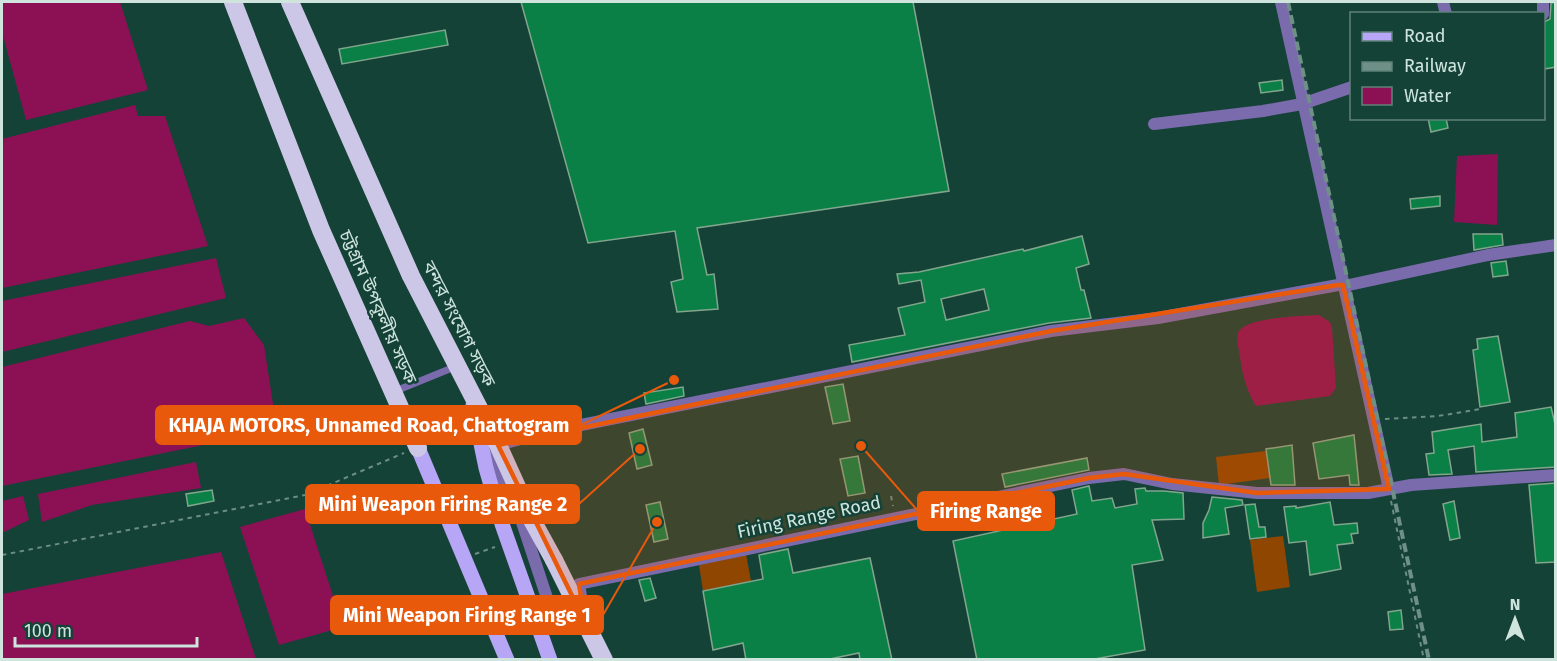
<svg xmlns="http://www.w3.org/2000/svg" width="1557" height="661" viewBox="0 0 1557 661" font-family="'Fira Sans','Noto Sans Bengali',sans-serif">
<rect width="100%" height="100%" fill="#154237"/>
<!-- green -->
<g fill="#8e4600">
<polygon points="1266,451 1270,478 1219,485 1216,457"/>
<polygon points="1283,536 1290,587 1257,592 1250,540"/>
<polygon points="746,554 751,581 703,591 699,565"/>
</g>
<!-- water -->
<g fill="#8b1154">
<polygon points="2,2 120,2 148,90 26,120 2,32"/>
<polygon points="135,105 138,116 165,116 208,246 2,288 2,139"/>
<polygon points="1498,154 1497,225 1454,222 1457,156"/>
<polygon points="216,258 226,298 2,352 2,301"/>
<path d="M1319 315 1330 322 1332 328 1336 388 1330 396 1256 406C1247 392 1242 374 1240 357 1239 350 1236 340 1238 333 1244 317 1303 316 1319 315Z"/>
<polygon points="244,318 264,345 277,430 2,486 2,367 190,321 209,326"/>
<polygon points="196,462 201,488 92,505 42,522 38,494"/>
<polygon points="23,496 29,520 2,533 2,501"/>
<polygon points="305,509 343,627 279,645 240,527"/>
<polygon points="221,552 256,659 2,659 2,594"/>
</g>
<!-- building -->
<g fill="#0b8046" stroke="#82a58d" stroke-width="1.5" fill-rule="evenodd">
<polygon points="521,2 913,2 949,191 697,228 707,275 714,274 718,309 677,312 671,282 683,279 675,231 588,243"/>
<polygon points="1556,2 1556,67 1544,69 1544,22 1550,19 1551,3"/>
<polygon points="445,30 448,45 342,64 339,49"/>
<polygon points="1282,80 1283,90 1261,93 1259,83"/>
<polygon points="1428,118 1446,118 1448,128 1431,132"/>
<polygon points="1440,196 1440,206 1411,209 1410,199"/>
<polygon points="1473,234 1502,234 1503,245 1474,250"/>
<path d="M1082 236 1089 264 1076 268 1081 290H1084L1091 318 1049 323 852 362 849 345 905 335 898 308 925 302 921 280 899 284 897 274 919 272 1023 249 1024 251ZM984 289 989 310 946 320 941 299Z"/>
<polygon points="1506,261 1508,275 1493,277 1491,263"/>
<polygon points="1498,336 1510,402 1480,407 1473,350 1478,349 1477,339"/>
<polygon points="843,384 850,421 833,424 825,387"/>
<polygon points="683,387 684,396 646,404 644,393"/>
<polygon points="1551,407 1556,428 1556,467 1476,472 1474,446 1448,450 1452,474 1429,475 1426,454 1434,453 1432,432 1481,424 1482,442 1517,437 1515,413"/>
<polygon points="643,429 652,465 637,469 629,433"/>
<polygon points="1354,435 1359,485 1350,485 1349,475 1319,479 1313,443"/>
<polygon points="1292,445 1295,485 1271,485 1266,449"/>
<polygon points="858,456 865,493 848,496 840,459"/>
<polygon points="1087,458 1089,470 1005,487 1002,474"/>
<polygon points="1556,483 1556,562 1536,563 1529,485"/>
<polygon points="1089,486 1092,501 1112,498 1115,508 1137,504 1135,489 1145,488 1146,491 1164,491 1183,493 1184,519 1152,520 1163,560 1132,565 1145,650 1089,660 977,660 953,541 1077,514 1072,490"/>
<polygon points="212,490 214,501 188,506 186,494"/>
<polygon points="1212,497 1242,500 1243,505 1225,508 1229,534 1203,538 1203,523 1209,510"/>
<polygon points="1454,501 1460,538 1450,540 1443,504"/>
<polygon points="660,502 668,539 654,542 646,505"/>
<polygon points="1330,502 1334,525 1357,523 1358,533 1351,534 1353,543 1337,545 1341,569 1310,575 1306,541 1289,543 1284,507 1296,506 1296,508"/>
<polygon points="1255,504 1259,527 1265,527 1266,537 1250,539 1245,505"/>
<polygon points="788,549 793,573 870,558 892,660 860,660 859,653 825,660 746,660 743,643 713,650 703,591 763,579 759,555"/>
<polygon points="650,578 656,598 645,601 639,580"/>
<polygon points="1401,610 1403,629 1390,630 1388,612"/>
</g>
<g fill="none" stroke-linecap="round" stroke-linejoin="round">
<!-- path -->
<g stroke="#6b8d84" stroke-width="2" stroke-dasharray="4.5 4.5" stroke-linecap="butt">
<polyline points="1385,419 1438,416 1481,409"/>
<polyline points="891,496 893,506"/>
<polyline points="1391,501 1424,660"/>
<polyline points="475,554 495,547"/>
<polyline points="2,555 305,495 404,453"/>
</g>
<!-- lane -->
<polyline stroke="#7a6bac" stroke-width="7" points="393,392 457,366"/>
<!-- street -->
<g stroke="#7a6bac" stroke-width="12">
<polyline points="1281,2 1389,489"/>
<polyline points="1443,2 1446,14"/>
<polyline points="1543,2 1543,14"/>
<polyline points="1154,124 1263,111 1302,104 1352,87"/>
<polyline points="498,445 551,431 1051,331 1158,318 1338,285 1349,285 1488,255 1556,245"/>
<polyline points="484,452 507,482"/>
<polyline points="495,497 498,484 507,482 517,507 552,613 569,629 582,626 589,619 582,602 579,584 1089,478 1124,474 1172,484 1257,493 1368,493 1411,485 1556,475"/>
</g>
<!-- primary -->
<g stroke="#b7a5f5" stroke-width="15">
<polyline points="473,405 486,468 502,524 550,660"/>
<polyline points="418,448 507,660"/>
</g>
<!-- highway -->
<g stroke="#cdc7e7" stroke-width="18">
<polyline points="233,2 321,230 418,448"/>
<polyline points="290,2 411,276 498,445 532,520 554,560"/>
</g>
<!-- rail -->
<polyline stroke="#6e9086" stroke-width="4" stroke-dasharray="9 4.5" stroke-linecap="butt" points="1288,2 1429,660"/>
<!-- highway-bridge -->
<polyline stroke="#cdc7e7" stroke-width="18" points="554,560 604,660"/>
</g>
<!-- marked area -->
<path fill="#e8590c" fill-opacity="0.2" stroke="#e8590c" stroke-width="4.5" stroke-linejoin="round" d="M1338 285H1343L1389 489 1257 493 1124 474 1089 478 579 584 585 622 498 445 1051 331Z"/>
<g text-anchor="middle" stroke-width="5" stroke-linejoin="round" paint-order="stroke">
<!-- street labels -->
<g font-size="18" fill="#cee4dd" stroke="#154237">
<text transform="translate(378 307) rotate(66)" y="6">চট্টগ্রাম উপকূলীয় সড়ক</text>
<text transform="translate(459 324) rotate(63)" y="6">বন্দর সংযোগ সড়ক</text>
<text transform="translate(809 517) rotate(-12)" y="6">Firing Range Road</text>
</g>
</g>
<!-- callouts -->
<path fill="none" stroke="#e8590c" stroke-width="2" d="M674 380L581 425M640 449L579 504M861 446L918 511M657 522L603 615"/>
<g fill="#e8590c" stroke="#154237" stroke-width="2">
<circle cx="674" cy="380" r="6"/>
<circle cx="640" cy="449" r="6"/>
<circle cx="861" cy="446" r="6"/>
<circle cx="657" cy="522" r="6"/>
</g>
<g fill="#e8590c" stroke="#e8590c" stroke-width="2">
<rect x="156" y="406" width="425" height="38" rx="6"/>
<rect x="306" y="485" width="273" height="38" rx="6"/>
<rect x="918" y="492" width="136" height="38" rx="6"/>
<rect x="331" y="596" width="272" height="38" rx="6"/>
</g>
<g font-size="20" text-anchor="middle" font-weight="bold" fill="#fff">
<text x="369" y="432">KHAJA MOTORS, Unnamed Road, Chattogram</text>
<text x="443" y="511">Mini Weapon Firing Range 2</text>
<text x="986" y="518">Firing Range</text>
<text x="467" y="622">Mini Weapon Firing Range 1</text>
</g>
<!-- border -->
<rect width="1557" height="661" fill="none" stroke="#cee4dd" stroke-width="6"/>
<!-- legend -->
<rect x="1350" y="12" width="195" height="108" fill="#154237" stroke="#5f8379" stroke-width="1.5"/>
<rect x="1362" y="32" width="30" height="9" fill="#b7a5f5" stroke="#5f8379" stroke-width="1.5"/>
<text x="1404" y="42" font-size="18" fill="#cee4dd">Road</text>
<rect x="1362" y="62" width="30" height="9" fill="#6e9086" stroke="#5f8379" stroke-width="1.5"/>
<text x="1404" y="72" font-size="18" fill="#cee4dd">Railway</text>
<rect x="1362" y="87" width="30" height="18" fill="#8b1154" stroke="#5f8379" stroke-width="1.5"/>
<text x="1404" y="102" font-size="18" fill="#cee4dd">Water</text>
<!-- north arrow -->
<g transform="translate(1515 619)" stroke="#154237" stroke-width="4.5" paint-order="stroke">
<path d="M0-4.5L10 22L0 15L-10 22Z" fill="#cee4dd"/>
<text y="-9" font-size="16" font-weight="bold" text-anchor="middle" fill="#cee4dd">N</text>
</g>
<!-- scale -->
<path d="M15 637v9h182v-9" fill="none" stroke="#cee4dd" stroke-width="3"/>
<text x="24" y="637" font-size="18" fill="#cee4dd" stroke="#154237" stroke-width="4.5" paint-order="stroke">100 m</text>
</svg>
